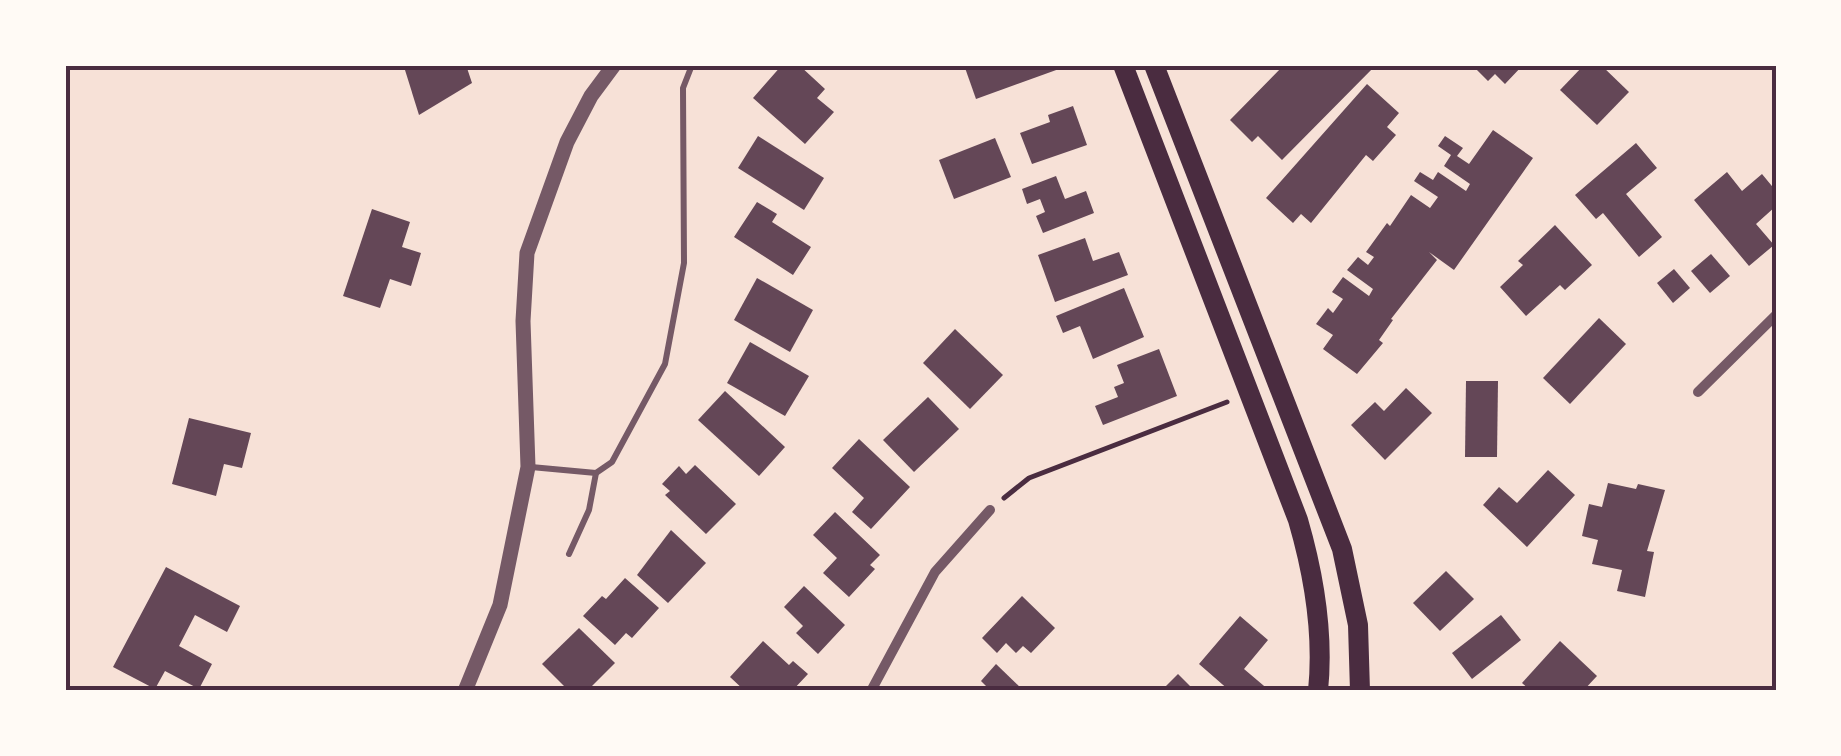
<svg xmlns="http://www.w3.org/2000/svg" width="1841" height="756" viewBox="0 0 1841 756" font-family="'Roboto Serif',serif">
<rect width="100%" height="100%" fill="#f7e1d7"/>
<!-- building -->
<g fill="#644757">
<polygon points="415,65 466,65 472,83 419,115 405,70"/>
<polygon points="782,65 799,65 825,89 817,98 834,112 805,144 753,98"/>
<polygon points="964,65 1058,65 1059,69 976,99"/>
<polygon points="1284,65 1376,65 1282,160 1258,136 1252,142 1230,120"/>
<polygon points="1478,65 1523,65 1505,84 1495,74 1488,81 1475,68"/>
<polygon points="1584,65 1601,65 1629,92 1597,125 1560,90"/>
<polygon points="1367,84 1399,113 1387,127 1396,135 1373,161 1366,155 1311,223 1301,214 1293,223 1266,198"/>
<polygon points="1073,106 1087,145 1032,164 1020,133 1050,122 1048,115"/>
<polygon points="1493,130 1533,158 1454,270 1429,252 1437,260 1391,319 1393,320 1379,340 1383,343 1357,374 1323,349 1333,335 1316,324 1328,308 1333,313 1343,299 1332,292 1343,277 1369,296 1373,289 1347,270 1358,257 1368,265 1374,257 1366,252 1387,223 1390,226 1411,195 1430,208 1438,197 1414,181 1420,172 1433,180 1438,172 1466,191 1470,184 1444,166 1451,155 1438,146 1445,136 1463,148 1457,156 1469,164"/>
<polygon points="758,136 824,178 804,210 738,168"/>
<polygon points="995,138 1011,177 954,199 939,160"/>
<polygon points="1636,143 1657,168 1626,194 1662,237 1639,257 1603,213 1596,219 1575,195"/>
<polygon points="1727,172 1742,191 1762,174 1776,191 1776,206 1756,224 1774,245 1749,266 1694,200"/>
<polygon points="1056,176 1065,199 1086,191 1094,213 1043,233 1036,216 1045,212 1040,199 1027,204 1022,189"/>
<polygon points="757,202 777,214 772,222 811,247 793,275 734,237"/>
<polygon points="372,209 410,222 402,247 421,253 411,286 390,279 380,308 343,296"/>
<polygon points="1555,225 1592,265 1565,290 1560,285 1526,316 1500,287 1523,265 1518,261"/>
<polygon points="1085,238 1093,261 1119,252 1128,275 1055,302 1038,255"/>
<polygon points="1711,254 1730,276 1710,293 1691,271"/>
<polygon points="1674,269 1690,288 1673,303 1657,283"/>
<polygon points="757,278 813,310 790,352 734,320"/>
<polygon points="1124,288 1144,337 1093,359 1080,326 1063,333 1056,316"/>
<polygon points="1599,318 1626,344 1570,404 1543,378"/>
<polygon points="955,329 1003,375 970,409 923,363"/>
<polygon points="750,342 809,376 785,416 727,383"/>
<polygon points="1159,349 1177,396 1103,425 1095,406 1118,397 1114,387 1124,383 1117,365"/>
<polygon points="1466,381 1498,381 1497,457 1465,457"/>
<polygon points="1406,388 1432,413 1385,460 1351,425 1375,402 1384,411"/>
<polygon points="725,391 785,447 759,476 698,420"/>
<polygon points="928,397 959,429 914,472 883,440"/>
<polygon points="189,418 251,433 242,468 224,464 216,496 172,484"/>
<polygon points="859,439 910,487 871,529 852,512 864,498 832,468"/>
<polygon points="695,465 736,504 706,534 665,495 670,491 662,484 679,466 686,474"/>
<polygon points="1548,470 1575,495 1527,547 1483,505 1499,487 1517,503"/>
<polygon points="1608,483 1636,489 1638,484 1665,490 1647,551 1654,552 1645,597 1617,591 1622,570 1592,564 1598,540 1582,536 1589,504 1602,507"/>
<polygon points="835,512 880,555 870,565 875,569 849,597 823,573 837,558 813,535"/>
<polygon points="671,530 706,563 668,603 637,575"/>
<polygon points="166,567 240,606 227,632 195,615 179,646 212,664 199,689 165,671 155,689 113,667"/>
<polygon points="1446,571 1474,599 1440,631 1413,603"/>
<polygon points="625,578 659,608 632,638 626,633 615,645 583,616 602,596 606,599"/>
<polygon points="804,586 845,625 818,654 796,633 803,626 784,607"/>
<polygon points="1022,596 1055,628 1031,653 1023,646 1016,653 1006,643 997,653 982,638"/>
<polygon points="1501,615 1521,640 1472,679 1452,653"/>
<polygon points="1240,616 1268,640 1244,669 1270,691 1230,691 1199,664"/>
<polygon points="579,628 615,663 587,691 569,691 542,664"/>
<polygon points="763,641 789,665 793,661 808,674 792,691 745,691 730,677"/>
<polygon points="1560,641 1597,676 1583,691 1531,691 1522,683"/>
<polygon points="996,664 1024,691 991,691 981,681"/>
<polygon points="1178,674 1195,691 1161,691"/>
</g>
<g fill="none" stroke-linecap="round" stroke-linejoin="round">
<!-- path -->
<polyline stroke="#4a2c40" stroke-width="5" points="1004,498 1029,478 1227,402"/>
<!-- service -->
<g stroke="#755966" stroke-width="6">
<polyline points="531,467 596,473 612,462 665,364 684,263 683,88 692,65"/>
<polyline points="569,554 589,510 596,473"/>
</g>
<!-- minor -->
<g stroke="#755966" stroke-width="10">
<polyline points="1698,392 1776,315"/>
<polyline points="871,691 935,572 990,510"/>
</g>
<!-- tertiary -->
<polyline stroke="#755966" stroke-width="15" points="465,691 500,605 528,467 523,321 527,253 567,142 591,96 614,65"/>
<!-- trunk -->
<g stroke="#4a2c40" stroke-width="20">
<path d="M1123 65 1298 520C1314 575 1324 633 1318 691"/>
<polyline points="1154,65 1342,549 1358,625 1360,691"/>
</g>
</g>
<!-- border -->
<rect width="1841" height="756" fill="none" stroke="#fffaf5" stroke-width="135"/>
<rect x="68" y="68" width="1706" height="620" fill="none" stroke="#4a2c40" stroke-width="4"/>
</svg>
